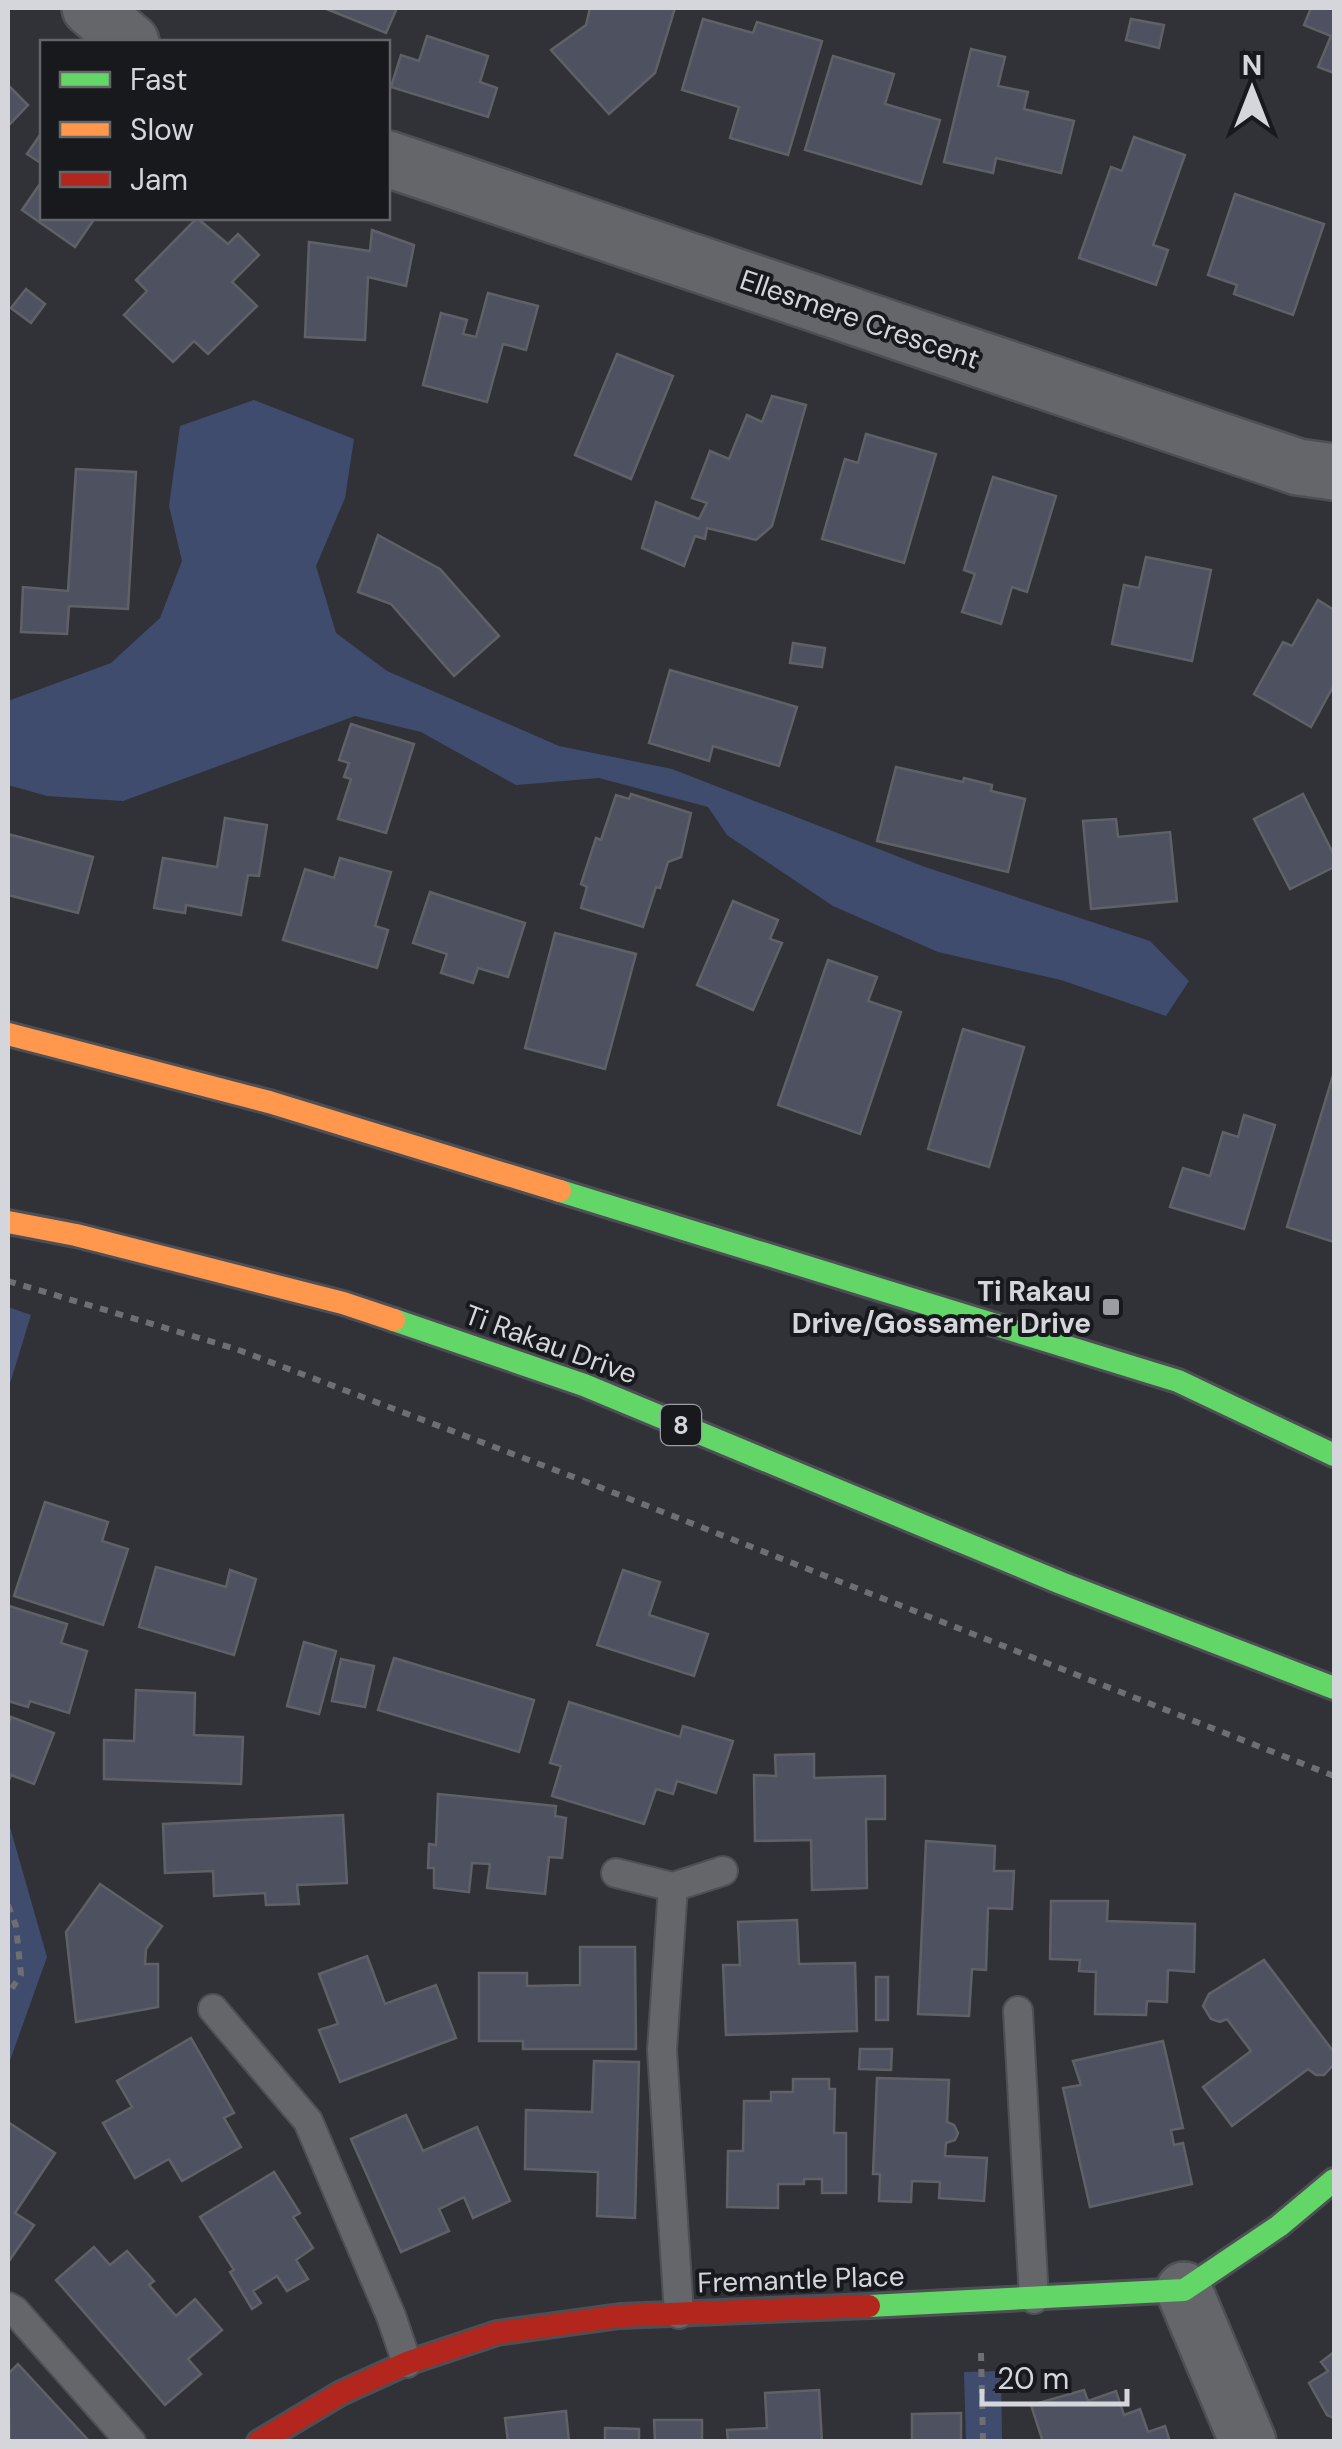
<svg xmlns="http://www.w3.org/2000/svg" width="1342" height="2449" viewBox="0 0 1342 2449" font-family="'DM Sans',sans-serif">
<rect width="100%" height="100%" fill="#303238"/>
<!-- green -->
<g fill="#404c6e">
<polygon points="254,400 354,439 345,498 316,566 336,633 387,671 559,746 672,769 925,867 1150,941 1189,981 1166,1016 1061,980 938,952 833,906 727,835 708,807 599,778 516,785 421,732 355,716 123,801 47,796 8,785 8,701 111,663 160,618 182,561 169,506 180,426"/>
<polygon points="8,1307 31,1315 8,1390"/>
<polygon points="8,1820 47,1957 8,2066"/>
<polygon points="1001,2371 1002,2441 966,2441 964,2372"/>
</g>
<!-- building -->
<g fill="#4e5260" stroke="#5f6166" stroke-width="2.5">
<polygon points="324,8 397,8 386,33"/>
<polygon points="590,8 675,8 655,73 609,114 551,50 586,25"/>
<polygon points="1311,8 1334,8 1334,73 1318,67 1331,36 1304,25"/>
<polygon points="703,19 753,33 757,22 822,41 788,155 730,138 739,107 682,90"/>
<polygon points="1131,19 1164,25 1159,48 1126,40"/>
<polygon points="427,36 488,56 480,82 497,88 488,117 391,87 401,55 419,61"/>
<polygon points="971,49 1005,57 998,86 1028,92 1024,109 1074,121 1061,173 996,158 993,173 944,162"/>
<polygon points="833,56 894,74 885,104 940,120 921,184 805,150"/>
<polygon points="8,85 28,105 8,126"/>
<polygon points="42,132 42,164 27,154"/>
<polygon points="1134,137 1185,155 1153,245 1168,250 1156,285 1079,258 1111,167 1122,171"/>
<polygon points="42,181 42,218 95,218 75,247 22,210"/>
<polygon points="1235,194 1324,224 1293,315 1234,294 1237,285 1208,275"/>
<polygon points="197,218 228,244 238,234 259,255 232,282 257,306 208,354 194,341 173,362 124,315 147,291 136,280"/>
<polygon points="372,230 414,245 406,286 368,277 365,340 305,337 309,242 370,251"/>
<polygon points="26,289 45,304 31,323 11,308"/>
<polygon points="488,293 538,306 526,350 503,344 487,402 423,385 441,313 467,320 463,334 476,337"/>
<polygon points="617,354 673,376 631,479 575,455"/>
<polygon points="772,396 806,405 772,526 756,540 707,528 705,539 695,536 684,566 642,548 656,502 699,519 707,503 692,498 710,451 729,459 747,415 762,422"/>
<polygon points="866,434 936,454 904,563 822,539 845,459 858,463"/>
<polygon points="76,469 136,472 128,609 69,606 67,634 21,632 23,587 68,591"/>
<polygon points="993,477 1056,496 1027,592 1012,587 1001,624 962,612 975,574 964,570"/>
<polygon points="378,535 440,569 499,636 454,676 391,604 358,592"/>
<polygon points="1146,557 1211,570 1192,661 1112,644 1124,585 1139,588"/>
<polygon points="1318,600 1334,610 1334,685 1311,727 1254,694 1283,642 1292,646"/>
<polygon points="793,643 825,648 822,667 790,663"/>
<polygon points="670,670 797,707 779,766 713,746 709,761 649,743"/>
<polygon points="351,724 414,744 386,833 338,819 351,779 344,777 349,763 339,760"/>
<polygon points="896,767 963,782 964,778 992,785 991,791 1025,799 1008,872 877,841"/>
<polygon points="631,794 691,813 681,857 668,862 660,888 656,887 643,927 581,908 587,887 581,884 596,838 601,840 616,795 629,799"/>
<polygon points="1303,794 1334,855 1334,867 1290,889 1254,819"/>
<polygon points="225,818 267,825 259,876 248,875 241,915 186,905 185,913 154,908 163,858 217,867"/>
<polygon points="1116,819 1118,837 1170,832 1177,901 1091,909 1083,821"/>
<polygon points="8,834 93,857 78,913 8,895"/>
<polygon points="340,858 391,872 375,926 388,930 377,968 283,940 305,869 334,878"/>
<polygon points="430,892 525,923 508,977 478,968 473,983 441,973 447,954 413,943"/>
<polygon points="733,901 778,920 770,939 782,943 753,1010 697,985"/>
<polygon points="555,933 636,954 605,1069 525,1048"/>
<polygon points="828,960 877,977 868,1001 901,1012 860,1134 778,1105"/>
<polygon points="963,1029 1024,1047 989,1167 928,1149"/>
<polygon points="1334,1072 1334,1242 1287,1227"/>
<polygon points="1244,1115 1275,1125 1244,1229 1170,1207 1183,1168 1210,1176 1223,1132 1238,1137"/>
<polygon points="45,1502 108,1522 102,1541 128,1549 103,1625 14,1596"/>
<polygon points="156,1567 226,1587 230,1570 256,1579 234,1655 139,1627"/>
<polygon points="623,1570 660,1582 649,1615 708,1634 694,1676 597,1645"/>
<polygon points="9,1606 67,1624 61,1643 87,1651 69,1713 30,1701 28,1707 8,1701"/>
<polygon points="304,1642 336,1651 319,1714 287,1706"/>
<polygon points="394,1658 534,1700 519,1752 378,1710"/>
<polygon points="341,1659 374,1666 365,1707 332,1701"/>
<polygon points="136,1690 195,1693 194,1735 243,1737 241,1784 104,1779 104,1740 134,1741"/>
<polygon points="569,1702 680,1737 683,1726 733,1741 716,1793 677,1781 673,1794 656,1789 644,1824 552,1796 561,1766 550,1763"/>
<polygon points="11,1717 54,1733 34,1784 11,1775 8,1783 8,1727"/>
<polygon points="814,1754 814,1778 885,1776 885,1819 866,1819 867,1888 812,1890 811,1840 755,1841 754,1775 776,1776 775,1755"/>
<polygon points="438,1794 556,1806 555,1816 566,1818 562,1858 549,1857 545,1894 487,1888 490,1864 472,1863 469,1892 434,1888 434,1868 428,1868 429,1844 436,1845"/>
<polygon points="343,1815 347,1883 297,1885 299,1904 266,1905 265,1893 214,1896 213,1871 165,1873 163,1824"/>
<polygon points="926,1841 995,1846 994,1871 1014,1871 1012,1909 988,1908 986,1970 972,1969 969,2016 918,2014"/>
<polygon points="100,1884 162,1926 146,1949 145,1964 158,1964 158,2007 76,2022 66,1932"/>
<polygon points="1051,1901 1108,1901 1107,1921 1195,1924 1194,1972 1168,1970 1167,2002 1147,2001 1146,2015 1095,2014 1096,1972 1079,1971 1080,1960 1050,1959"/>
<polygon points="797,1920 799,1964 855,1963 857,2031 726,2035 723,1965 740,1965 738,1922"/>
<polygon points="580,1947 635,1947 636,2049 523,2049 523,2041 479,2041 479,1973 527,1973 527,1986 580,1985"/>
<polygon points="367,1956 385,2004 436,1985 456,2038 340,2082 319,2030 338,2024 319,1974"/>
<polygon points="1264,1960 1333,2051 1334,2064 1324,2075 1316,2075 1308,2069 1232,2126 1203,2087 1251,2051 1227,2019 1220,2022 1211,2019 1203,2006 1209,1994"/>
<rect x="876" y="1977" width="12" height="43"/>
<polygon points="191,2038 234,2113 224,2118 241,2147 182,2181 169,2159 135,2178 103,2123 132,2107 117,2081"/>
<polygon points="1163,2041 1183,2128 1171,2130 1174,2145 1183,2143 1192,2184 1090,2207 1063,2088 1081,2085 1073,2061"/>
<polygon points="860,2049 892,2049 891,2070 859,2069"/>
<polygon points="594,2061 639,2062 635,2218 597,2216 598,2172 525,2169 526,2110 592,2112"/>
<polygon points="877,2078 949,2080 947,2122 954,2125 958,2133 955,2140 946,2143 945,2156 987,2158 984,2201 939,2198 940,2182 912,2181 911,2202 879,2201 880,2174 873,2174"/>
<polygon points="793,2079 829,2079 829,2089 835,2089 834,2133 846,2133 846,2193 822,2193 822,2179 804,2179 804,2184 778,2184 778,2208 727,2207 728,2151 743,2151 744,2101 771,2101 771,2092 793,2092"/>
<polygon points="406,2115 423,2151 477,2127 510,2201 473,2218 464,2197 439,2209 449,2231 401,2252 351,2139"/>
<polygon points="8,2122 55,2153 15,2213 34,2225 9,2261"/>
<polygon points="274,2172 300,2213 293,2217 313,2248 296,2260 308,2279 287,2291 277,2276 253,2291 261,2303 252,2309 230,2272 234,2270 200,2217"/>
<polygon points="94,2247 110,2265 127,2251 154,2281 149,2285 176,2316 195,2299 222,2330 188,2359 201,2374 165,2405 56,2280"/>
<polygon points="1334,2352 1334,2418 1327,2415 1309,2383 1328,2371 1321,2362"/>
<polygon points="18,2364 90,2442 10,2442 8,2374"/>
<polygon points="819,2390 822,2442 728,2442 727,2430 767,2428 765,2393"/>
<polygon points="1084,2390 1088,2401 1116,2391 1124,2415 1140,2409 1148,2432 1165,2426 1170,2442 1043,2442 1031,2405"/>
<polygon points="566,2411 569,2442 508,2442 505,2418"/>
<polygon points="961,2413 961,2442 912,2442 912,2414"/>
<polygon points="654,2420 702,2420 702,2442 655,2442"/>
<polygon points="605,2428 639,2429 639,2442 605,2442"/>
</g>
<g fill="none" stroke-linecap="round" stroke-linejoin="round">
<!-- lane casing -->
<g stroke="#4e4f55" stroke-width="32">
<g id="lane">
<polyline points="616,1873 673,1887 723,1871"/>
<polyline points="673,1887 662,2050 679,2314"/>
<polyline points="213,2009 308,2121 391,2316 407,2363"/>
<polyline points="1018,2011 1034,2299"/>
<polyline points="8,2307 15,2311 131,2442"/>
</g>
</g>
<!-- street casing -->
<g stroke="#4e4f55" stroke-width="60">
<g id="street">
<polyline points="90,8 131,42"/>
<polyline points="388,159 1298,467 1334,472"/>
<polyline points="1184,2290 1248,2442"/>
</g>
</g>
<!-- fast casing -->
<g stroke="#4e4f55" stroke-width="28">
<g id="fast">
<polyline points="560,1191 1178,1381 1334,1455"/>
<polyline points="394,1320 584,1385 1061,1583 1334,1688"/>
<polyline points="869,2306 1184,2290 1279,2226 1334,2180"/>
</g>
</g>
<!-- slow casing -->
<g stroke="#4e4f55" stroke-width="28">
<g id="slow">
<polyline points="8,1034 269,1102 560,1191"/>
<polyline points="8,1222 76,1235 343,1303 394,1320"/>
</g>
</g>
<!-- jam casing -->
<g stroke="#4e4f55" stroke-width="28">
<polyline id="jam" points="259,2442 341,2393 407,2363 497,2333 620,2316 869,2306"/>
</g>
<!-- path -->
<g stroke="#6d6f73" stroke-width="6" stroke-dasharray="8 8" stroke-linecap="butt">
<polyline points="8,1281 236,1349 584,1481 1334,1776"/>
<polyline points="8,1905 16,1926 21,1975 8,1994"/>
<polyline points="981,2353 983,2442"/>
</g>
<!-- lane -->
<use href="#lane" stroke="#64666a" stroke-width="28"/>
<!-- street -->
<use href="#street" stroke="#64666a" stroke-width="55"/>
<!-- fast -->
<use href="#fast" stroke="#63d668" stroke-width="22"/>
<!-- slow -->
<use href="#slow" stroke="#ff974d" stroke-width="22"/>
<!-- jam -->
<use href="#jam" stroke="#b3261e" stroke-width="22"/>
</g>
<!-- markers -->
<rect fill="#9b9da3" stroke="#17191d" stroke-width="4" x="1101" y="1297" width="20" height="20" rx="5"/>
<g text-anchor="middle" stroke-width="8" stroke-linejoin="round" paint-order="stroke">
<!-- shield labels -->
<rect fill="#17191d" stroke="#9b9da3" stroke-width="2.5" x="661" y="1405" width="40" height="40" rx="8"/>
<g font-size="25" font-weight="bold" fill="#d4d6dc">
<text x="681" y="1434">8</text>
</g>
<!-- street labels -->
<g font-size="28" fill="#d4d6dc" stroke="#17191d">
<text transform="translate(860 319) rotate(19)" y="10">Ellesmere Crescent</text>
<text transform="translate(551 1344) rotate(20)" y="10">Ti Rakau Drive</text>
<text transform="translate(801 2279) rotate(-2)" y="10">Fremantle Place</text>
</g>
<!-- poi labels -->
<g font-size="28" font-weight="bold" fill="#d4d6dc" stroke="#17191d" text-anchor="end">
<text x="1091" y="1301">Ti Rakau<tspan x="1091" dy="32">Drive/Gossamer Drive</tspan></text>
</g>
</g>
<!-- border -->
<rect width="1342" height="2449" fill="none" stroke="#d4d6dc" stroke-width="20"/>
<!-- legend -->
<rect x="40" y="40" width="350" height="180" fill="#17191d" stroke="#636569" stroke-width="2.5"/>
<rect x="60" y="72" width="50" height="15" fill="#63d668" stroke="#636569" stroke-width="2.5"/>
<text x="130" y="90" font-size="30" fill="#d4d6dc">Fast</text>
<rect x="60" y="122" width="50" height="15" fill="#ff974d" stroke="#636569" stroke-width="2.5"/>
<text x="130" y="140" font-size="30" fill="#d4d6dc">Slow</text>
<rect x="60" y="172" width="50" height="15" fill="#b3261e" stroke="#636569" stroke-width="2.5"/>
<text x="130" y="190" font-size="30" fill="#d4d6dc">Jam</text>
<!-- north arrow -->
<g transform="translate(1252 90)" stroke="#17191d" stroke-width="8" paint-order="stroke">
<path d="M0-8L18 38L0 25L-18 38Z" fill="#d4d6dc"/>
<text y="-15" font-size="28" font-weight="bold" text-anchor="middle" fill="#d4d6dc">N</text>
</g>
<!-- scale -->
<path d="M982 2389v15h145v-15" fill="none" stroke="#d4d6dc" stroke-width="5"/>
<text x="997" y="2389" font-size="30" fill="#d4d6dc" stroke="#17191d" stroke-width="8" paint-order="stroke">20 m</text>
</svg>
